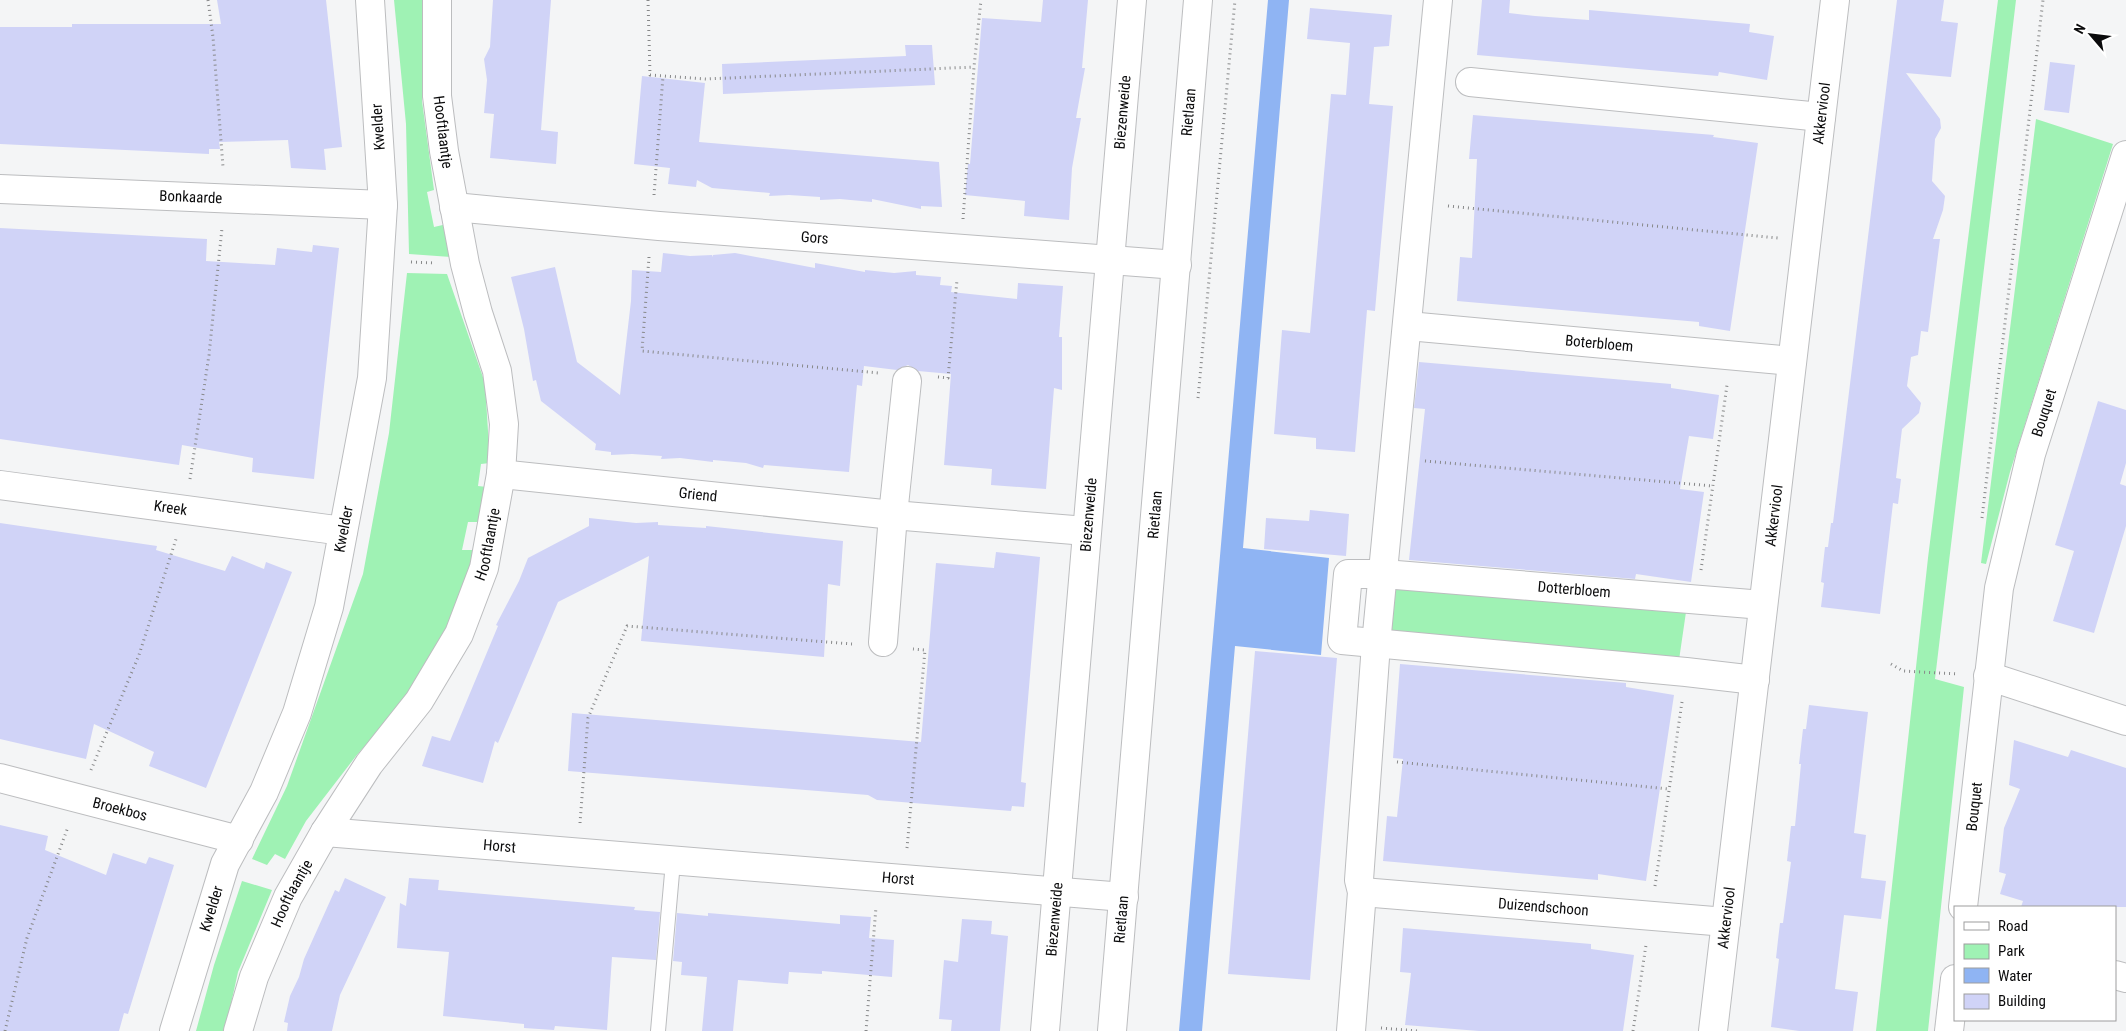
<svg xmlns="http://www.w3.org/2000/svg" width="2126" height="1031" viewBox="0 0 2126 1031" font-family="'Roboto Condensed',sans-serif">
<rect width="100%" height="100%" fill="#f4f5f6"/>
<!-- green -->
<g fill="#9ff2b4">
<polygon points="394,0 426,0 422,101 434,190 427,192 434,227 447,224 451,257 409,254 406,124"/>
<polygon points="1998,0 2016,0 1935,679 1964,687 1928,1031 1876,1031 1928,558"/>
<polygon points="2036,119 2113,144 2010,472 1986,564 1981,563"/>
<polygon points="407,273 447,274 485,383 490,463 481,464 478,486 487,487 478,522 468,522 462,550 477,550 437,656 400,706 356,756 306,821 285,859 275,854 267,865 252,859 287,786 363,574 389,433"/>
<polygon points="1391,587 1686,612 1679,660 1387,635"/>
<polygon points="242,881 272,890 238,972 225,1031 196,1031 214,965"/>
</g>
<!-- water -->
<polygon fill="#8fb4f3" points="1268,0 1289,0 1243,548 1329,558 1321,655 1235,646 1202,1031 1179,1031"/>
<!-- building -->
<g fill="#d0d3f7">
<polygon points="217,0 326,0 342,147 324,149 326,170 291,168 288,140 219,142 220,149 209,149 209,154 0,144 0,27 72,27 72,24 221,24"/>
<polygon points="493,0 551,0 541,130 558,132 556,164 490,158 494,114 484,113 487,80 484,59 490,47"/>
<polygon points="1043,0 1088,0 1082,68 1085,68 1076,118 1081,118 1072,168 1069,220 1024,216 1025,201 965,195 968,164 970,164 982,18 1041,22"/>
<polygon points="1482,0 1510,0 1509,13 1535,16 1589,20 1589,10 1750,24 1749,32 1774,36 1767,80 1719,72 1718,76 1477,55"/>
<polygon points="1897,0 1944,0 1941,21 1958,23 1951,77 1906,73 1940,119 1941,128 1935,139 1932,181 1945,196 1943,210 1933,239 1940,239 1928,332 1921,331 1918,355 1911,357 1907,386 1921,403 1919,413 1902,429 1896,478 1901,479 1898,504 1893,503 1880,614 1821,607 1824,583 1821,582 1825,547 1828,547 1831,523 1833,523"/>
<polygon points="1310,8 1392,15 1389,46 1374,47 1369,104 1393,106 1375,311 1367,310 1355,452 1316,449 1316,438 1274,434 1282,330 1310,333 1331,94 1346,95 1350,43 1307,39"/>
<polygon points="905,45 932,45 935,85 723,94 722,64 906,56"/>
<polygon points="2050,62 2075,65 2069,113 2044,110"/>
<polygon points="642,76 705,83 699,142 939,162 942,207 921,206 921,209 872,199 872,202 840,199 820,200 820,197 789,195 769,196 770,193 712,188 697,180 696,187 668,184 670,168 634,164"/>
<polygon points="1473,115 1714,135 1713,137 1758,143 1730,331 1699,326 1699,322 1457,301 1460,257 1472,258 1477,159 1469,159"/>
<polygon points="0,228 207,239 206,261 275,265 277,248 312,252 313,245 339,248 314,479 252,472 253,458 182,445 179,465 0,439"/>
<polygon points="663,253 690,256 712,255 713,257 713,255 735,253 815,268 815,263 865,272 865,270 894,273 916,271 916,275 941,277 940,285 952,286 951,292 1017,299 1018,283 1063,286 1059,337 1062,337 1062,390 1054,388 1046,489 991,485 992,469 944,465 951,374 918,371 908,365 897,370 864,366 862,386 857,385 849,472 764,465 763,468 746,463 713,460 713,462 680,458 661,459 662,456 632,454 611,455 611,452 595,450 596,444 541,401 536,380 533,381 524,329 511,277 555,267 577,362 620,395 631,301 632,270 661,272"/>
<polygon points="1419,362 1671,384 1671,388 1719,395 1713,439 1689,436 1680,489 1704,492 1691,582 1636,574 1635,579 1409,560 1425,409 1414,408"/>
<polygon points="2098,401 2126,410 2126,463 2120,484 2126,486 2126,526 2094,633 2053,621 2074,551 2055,545"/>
<polygon points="1310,510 1349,514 1346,556 1264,549 1266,518 1309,521"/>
<polygon points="589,518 636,523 658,522 658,525 706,528 706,526 843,541 840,586 828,584 824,657 641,641 649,556 558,602 498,743 495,741 483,783 422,766 432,736 450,741 498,626 496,625 519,581 528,558 589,526"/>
<polygon points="0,523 157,546 156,550 225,571 232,556 264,569 266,562 292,572 206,788 149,766 154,752 94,724 86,759 0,739"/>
<polygon points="996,552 1040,557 1021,782 1026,783 1024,807 1012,806 1011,811 877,800 868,795 568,771 572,713 921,742 936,563 994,568"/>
<polygon points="1255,651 1337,658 1310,980 1228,974"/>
<polygon points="1400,664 1626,683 1626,687 1674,695 1646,881 1598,874 1598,880 1383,861 1387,816 1397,817 1403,759 1393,758"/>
<polygon points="1809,705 1868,712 1854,833 1866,835 1861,878 1886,881 1881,919 1844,915 1835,989 1858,992 1853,1031 1799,1031 1771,1027 1779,959 1776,958 1778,940 1780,923 1783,923 1791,862 1787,861 1791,826 1795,826 1801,764 1799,764 1803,729 1806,729"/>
<polygon points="2014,740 2068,757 2071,750 2126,768 2126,907 2021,907 2023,901 2000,894 2006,874 1999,872 2004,828 2020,789 2009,785"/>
<polygon points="0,825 48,836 45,850 106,875 113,853 146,864 149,857 174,865 128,1014 124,1013 119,1031 0,1031"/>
<polygon points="345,878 386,897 340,995 332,1031 287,1031 288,1023 284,1022 290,996 299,977 304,959 335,890 339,892"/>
<polygon points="409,878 439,880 438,890 635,907 634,910 660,912 656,960 612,957 607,1030 555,1026 554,1030 524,1028 524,1024 443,1016 449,952 397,948 400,903 406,906"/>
<polygon points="677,913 708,916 708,913 840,924 840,915 871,917 869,938 894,940 892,977 822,971 822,974 789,972 788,984 738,980 733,1031 702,1031 707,977 681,975 682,962 673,961"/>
<polygon points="962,919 992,921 991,934 1008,936 1000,1031 951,1031 952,1020 939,1019 944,960 958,962"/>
<polygon points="1403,928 1591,944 1591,949 1634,955 1623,1031 1479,1031 1405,1025 1411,973 1400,972"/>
</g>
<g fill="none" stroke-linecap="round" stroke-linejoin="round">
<!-- lane casing -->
<g stroke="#bcbdbf" stroke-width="16">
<polyline id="lane" points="658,1031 673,862"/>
</g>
<!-- street casing -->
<g stroke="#bcbdbf" stroke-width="30">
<g id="street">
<polyline points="1470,82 1821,117"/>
<path id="s1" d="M0 189 383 205"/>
<path id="s2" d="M454 207 659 226 1177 265"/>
<path id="s3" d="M1408 326 1792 361"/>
<path id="s4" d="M501 474 893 515 1086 531"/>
<path id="s5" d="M0 485 343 531"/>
<polyline points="883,642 893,515 907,381"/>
<polyline points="1988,676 2126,721"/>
<path id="s6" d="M1755 680 1686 672 1342 640 1348 574H1384L1763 605"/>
<path id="s7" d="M0 778 239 840"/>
<path id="s8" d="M325 832 1124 897"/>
<path id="s9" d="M1362 892 1726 922"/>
<path id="s10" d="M1963 907 1999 588 2031 454 2126 155"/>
<polyline points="2115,975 2126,978"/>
<path id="s11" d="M174 1031 225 864 264 792 297 713 329 607 372 378 383 205 370 0"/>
<path id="s12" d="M238 1031 254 977 288 897 325 832 369 764 419 701 459 634 484 568 501 474 504 424 497 371 478 313 465 264 444 151 437 96V0"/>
<path id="s13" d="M1045 1031 1132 0"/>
<polyline points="1351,1031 1362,892 1359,880 1376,644 1438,0"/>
<path id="s14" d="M1713 1031 1835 0"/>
<polyline points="1949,1031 1955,979"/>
</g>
</g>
<!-- secondary casing -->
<g stroke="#bcbdbf" stroke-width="30">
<g id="secondary">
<path id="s15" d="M1112 1031 1198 0"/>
</g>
</g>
<!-- path -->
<g stroke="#878889" stroke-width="3" stroke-dasharray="1 4" stroke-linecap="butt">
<polyline points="208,0 213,37 223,167"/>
<polyline points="648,0 650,75 706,79 974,67"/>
<polyline points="654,195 663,76"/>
<polyline points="1448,206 1778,238"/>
<polyline points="963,219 974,67 981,0"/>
<polyline points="649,257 642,351 879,373"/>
<polyline points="411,262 435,263"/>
<polyline points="938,377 948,378 957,280"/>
<polyline points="1198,398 1235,0"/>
<polyline points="1425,461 1713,486"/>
<polyline points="190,479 209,355 222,228"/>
<polyline points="1982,518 2043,0"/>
<polyline points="1701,570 1727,385"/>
<polyline points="1891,664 1903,671 1959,674"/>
<polyline points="1397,762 1669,789"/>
<polyline points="91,770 139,655 176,539"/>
<polyline points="580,823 588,718 627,626 852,644"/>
<polyline points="907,848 925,650 913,649"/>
<polyline points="1655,886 1682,702"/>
<polyline points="1381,1028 1418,1031"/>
<polyline points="5,1031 27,938 68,827"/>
<polyline points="866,1031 876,907"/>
<polyline points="1633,1031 1646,945"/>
</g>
<!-- lane -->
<use href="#lane" stroke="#fff" stroke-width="14"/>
<!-- street -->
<use href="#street" stroke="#fff" stroke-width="28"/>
<!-- secondary -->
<use href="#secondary" stroke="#fff" stroke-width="28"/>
</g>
<g text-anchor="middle" stroke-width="4" stroke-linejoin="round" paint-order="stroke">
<!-- street labels -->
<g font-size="15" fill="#0b0b0c" stroke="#fff">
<text dy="5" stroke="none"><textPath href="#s13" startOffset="922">Biezenweide</textPath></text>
<text dy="5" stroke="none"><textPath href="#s15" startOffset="922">Rietlaan</textPath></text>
<text dy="5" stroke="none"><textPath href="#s14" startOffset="924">Akkerviool</textPath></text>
<text transform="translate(378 127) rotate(-94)" y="5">Kwelder</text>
<text transform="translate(443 132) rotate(83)" y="5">Hooftlaantje</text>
<text dy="5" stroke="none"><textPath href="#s1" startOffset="191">Bonkaarde</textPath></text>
<text dy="5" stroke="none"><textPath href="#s2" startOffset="362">Gors</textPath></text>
<text dy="5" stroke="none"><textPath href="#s3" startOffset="192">Boterbloem</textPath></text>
<text dy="5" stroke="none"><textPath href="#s10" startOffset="502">Bouquet</textPath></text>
<text dy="5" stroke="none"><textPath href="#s4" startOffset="198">Griend</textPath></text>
<text dy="5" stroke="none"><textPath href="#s5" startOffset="172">Kreek</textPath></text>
<text dy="5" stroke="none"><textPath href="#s13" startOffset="518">Biezenweide</textPath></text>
<text dy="5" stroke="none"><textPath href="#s15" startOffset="518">Rietlaan</textPath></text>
<text dy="5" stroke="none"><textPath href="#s14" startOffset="519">Akkerviool</textPath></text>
<text dy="5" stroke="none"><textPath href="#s11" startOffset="532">Kwelder</textPath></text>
<text dy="5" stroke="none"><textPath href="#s12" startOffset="552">Hooftlaantje</textPath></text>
<text dy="5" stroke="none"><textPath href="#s6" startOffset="708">Dotterbloem</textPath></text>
<text dy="5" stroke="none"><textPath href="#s10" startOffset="101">Bouquet</textPath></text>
<text dy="5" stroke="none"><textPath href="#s7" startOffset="124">Broekbos</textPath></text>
<text dy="5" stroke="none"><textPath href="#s8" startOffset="175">Horst</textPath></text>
<text dy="5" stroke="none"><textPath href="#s8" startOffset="575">Horst</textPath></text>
<text dy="5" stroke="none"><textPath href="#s12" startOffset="148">Hooftlaantje</textPath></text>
<text dy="5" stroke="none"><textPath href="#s9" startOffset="182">Duizendschoon</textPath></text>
<text dy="5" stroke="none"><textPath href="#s11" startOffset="128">Kwelder</textPath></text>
<text dy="5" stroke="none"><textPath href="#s14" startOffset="114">Akkerviool</textPath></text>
<text dy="5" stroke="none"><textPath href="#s13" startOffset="112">Biezenweide</textPath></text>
<text dy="5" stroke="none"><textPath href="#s15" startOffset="112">Rietlaan</textPath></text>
</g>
</g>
<!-- legend -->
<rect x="1954" y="906" width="162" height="115" fill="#ffffff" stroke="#9d9d9e"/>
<rect x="1964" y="922" width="25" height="8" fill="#ffffff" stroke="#9d9d9e"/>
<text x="1998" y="931" font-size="15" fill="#0b0b0c">Road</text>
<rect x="1964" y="944" width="25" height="15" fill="#9ff2b4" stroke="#9d9d9e"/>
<text x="1998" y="956" font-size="15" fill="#0b0b0c">Park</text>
<rect x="1964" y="968" width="25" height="15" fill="#8fb4f3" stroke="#9d9d9e"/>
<text x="1998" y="981" font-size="15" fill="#0b0b0c">Water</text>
<rect x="1964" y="994" width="25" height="15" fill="#d0d3f7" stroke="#9d9d9e"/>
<text x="1998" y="1006" font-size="15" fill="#0b0b0c">Building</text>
<!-- north arrow -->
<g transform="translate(2091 35) rotate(298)" stroke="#ffffff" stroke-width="4" paint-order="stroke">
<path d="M0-4L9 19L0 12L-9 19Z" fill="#0b0b0c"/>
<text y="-8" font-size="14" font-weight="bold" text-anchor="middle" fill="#0b0b0c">N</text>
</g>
</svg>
